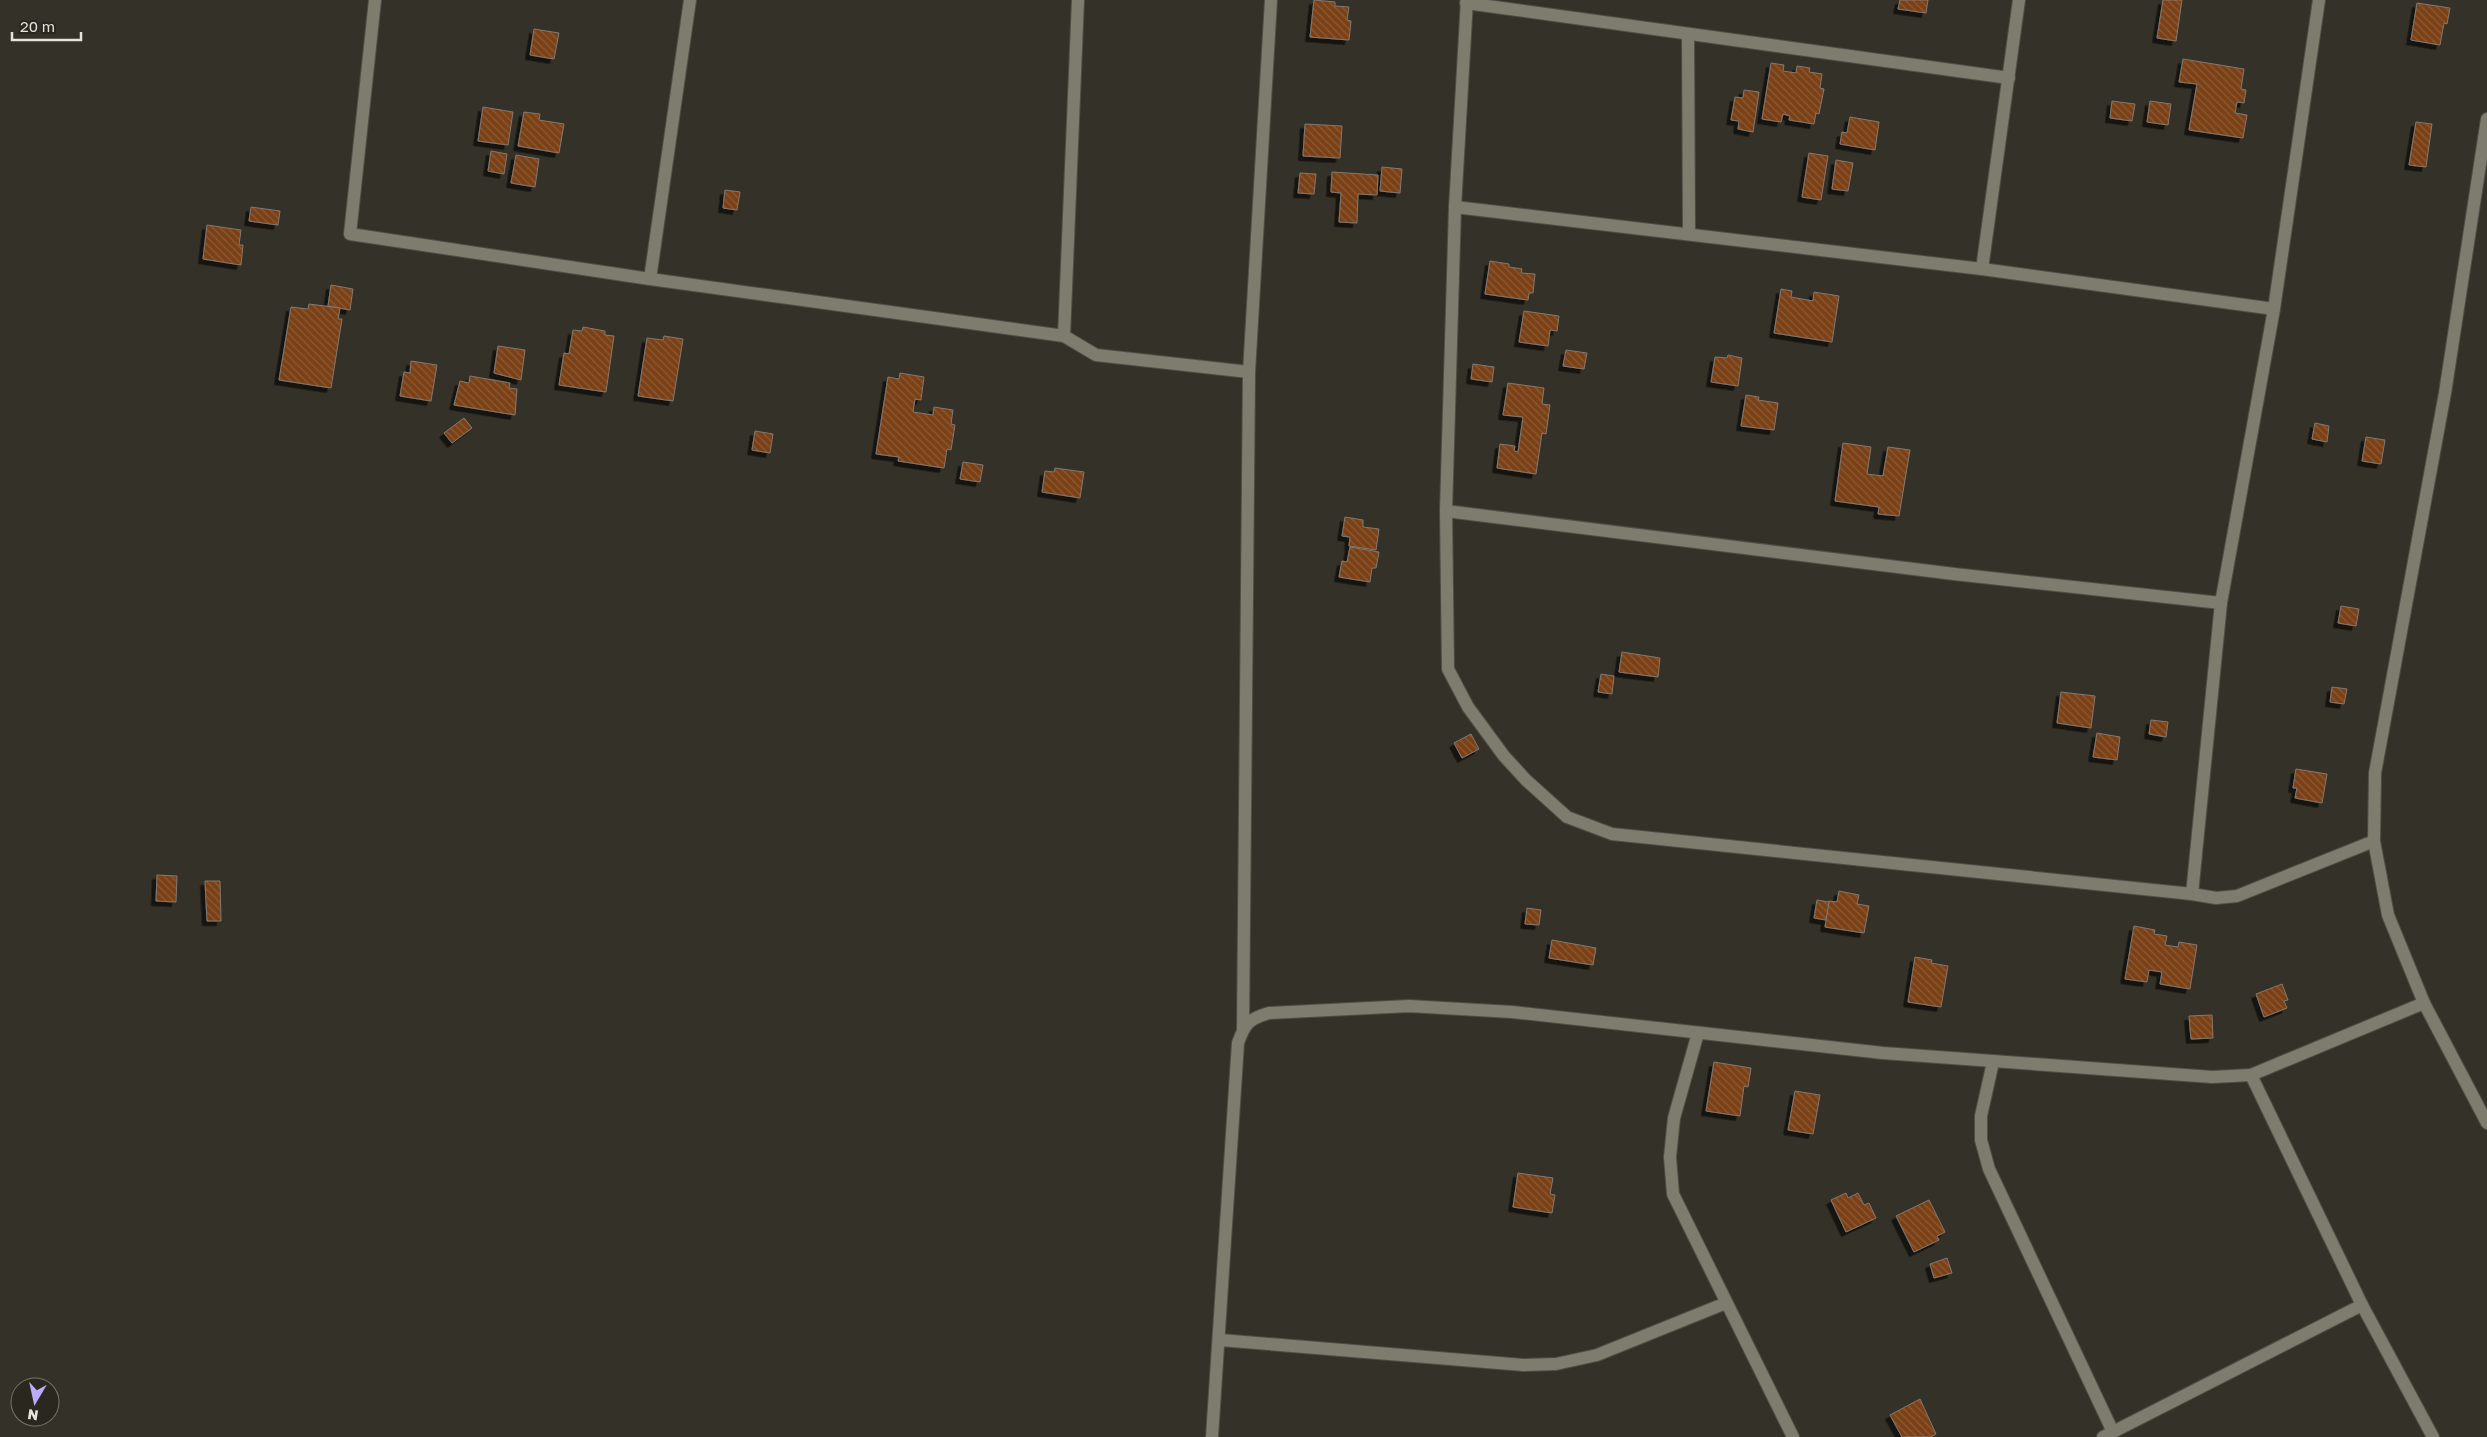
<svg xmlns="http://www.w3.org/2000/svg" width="2487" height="1437" viewBox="0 0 2487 1437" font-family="'Golos Text',sans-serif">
<defs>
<pattern id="building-back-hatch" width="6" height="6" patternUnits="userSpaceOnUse" patternTransform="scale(1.25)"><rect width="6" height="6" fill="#7a4016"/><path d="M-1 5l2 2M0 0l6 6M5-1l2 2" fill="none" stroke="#8d5b37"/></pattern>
<filter id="shadow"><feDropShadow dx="-4.5" dy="4.5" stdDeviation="0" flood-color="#0009"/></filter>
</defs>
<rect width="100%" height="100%" fill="#343228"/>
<!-- building -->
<g fill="url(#building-back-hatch)" stroke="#847870" filter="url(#shadow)">
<polygon points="1314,0 1335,2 1335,6 1349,7 1347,20 1351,21 1349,40 1310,37"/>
<polygon points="1900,0 1928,0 1926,13 1898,9"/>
<polygon points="2163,0 2182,0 2176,41 2157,38"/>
<polygon points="2417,3 2450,8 2447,24 2444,23 2440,45 2411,40"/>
<polygon points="534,29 559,33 554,59 530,55"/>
<polygon points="2183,59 2244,69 2241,89 2246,90 2244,103 2237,102 2235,113 2247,115 2243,138 2189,130 2197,84 2179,82"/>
<polygon points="1771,63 1784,65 1783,71 1796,73 1797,66 1810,68 1809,72 1822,74 1820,88 1824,89 1819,114 1816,113 1814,124 1789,120 1790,116 1783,114 1781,122 1762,119"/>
<polygon points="1744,90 1759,92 1753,132 1738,129 1739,121 1731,120 1735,97 1743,98"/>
<polygon points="2112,101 2135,104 2132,121 2110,118"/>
<polygon points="2150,101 2171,104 2168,125 2147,122"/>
<polygon points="483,107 513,112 508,145 478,141"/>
<polygon points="524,112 540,114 539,120 564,124 559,153 518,146"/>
<polygon points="1850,117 1879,122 1875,150 1840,144 1842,132 1847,133"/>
<polygon points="2416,122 2432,124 2426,167 2409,165"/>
<polygon points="1305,124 1342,126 1340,158 1303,156"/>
<polygon points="491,151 507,154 504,174 488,171"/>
<polygon points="1809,153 1828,156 1821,200 1802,197"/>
<polygon points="516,155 539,159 535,187 511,183"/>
<polygon points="1836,160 1853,163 1848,191 1832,189"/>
<polygon points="1382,167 1402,169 1400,193 1380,191"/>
<polygon points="1332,172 1378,175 1377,195 1358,194 1357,223 1339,222 1341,193 1331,192"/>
<polygon points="1300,173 1316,174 1314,194 1298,193"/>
<polygon points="725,190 740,192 737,210 723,208"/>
<polygon points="251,207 280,211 278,225 249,221"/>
<polygon points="207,225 241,230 239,245 243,245 241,265 203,259"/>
<polygon points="1490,261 1509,264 1509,267 1522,269 1521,273 1535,274 1533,293 1529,293 1528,300 1485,294"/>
<polygon points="331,285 353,289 350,310 328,306"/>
<polygon points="1781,289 1792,291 1791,297 1813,301 1814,292 1839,296 1832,342 1774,333"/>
<polygon points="309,304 340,308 338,319 342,319 331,388 279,380 291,307 308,309"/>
<polygon points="1524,311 1559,316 1557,331 1550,330 1548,346 1519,342"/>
<polygon points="583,327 605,331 605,335 614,336 606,392 559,385 564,353 569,354 573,330 582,331"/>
<polygon points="664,336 683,339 673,401 638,396 647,338 663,340"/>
<polygon points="498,346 525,350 521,380 494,373"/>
<polygon points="1566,350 1587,353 1584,369 1563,366"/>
<polygon points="1728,355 1742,358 1738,386 1711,382 1715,357 1727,358"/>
<polygon points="411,361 437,365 431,401 400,396 404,372 410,373"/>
<polygon points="1473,364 1494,367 1492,382 1471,379"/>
<polygon points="900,373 924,377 921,400 915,399 913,412 933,415 934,407 953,410 951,424 955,425 951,450 947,449 944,468 898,461 899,457 876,454 888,377 899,379"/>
<polygon points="470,376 510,383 509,388 517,389 515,415 454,405 460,381 469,383"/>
<polygon points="1508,383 1544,388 1542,404 1550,405 1546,434 1542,433 1536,474 1497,468 1500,444 1515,446 1514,451 1518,452 1523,417 1503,415"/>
<polygon points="1746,395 1759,397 1758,400 1778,403 1774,430 1741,426"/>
<polygon points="464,418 472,428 452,443 444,433"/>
<polygon points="2315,423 2329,426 2327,442 2312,439"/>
<polygon points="755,431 773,434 770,453 752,450"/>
<polygon points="2366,437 2385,440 2381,464 2362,461"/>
<polygon points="1843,443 1871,447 1867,474 1883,476 1888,447 1910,450 1899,516 1878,514 1879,507 1835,501"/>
<polygon points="963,462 983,465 980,482 960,479"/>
<polygon points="1055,468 1084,472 1080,498 1042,492 1045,471 1054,472"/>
<polygon points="1345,517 1363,520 1363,527 1379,529 1376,550 1349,546 1350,537 1342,536"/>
<polygon points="1350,547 1379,552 1376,568 1372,568 1370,582 1339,577 1342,561 1347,562"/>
<polygon points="2341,606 2359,609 2356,626 2338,623"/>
<polygon points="1622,652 1660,658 1658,677 1619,672"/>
<polygon points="1601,674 1614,676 1612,694 1598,692"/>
<polygon points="2332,687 2347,689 2344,704 2330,702"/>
<polygon points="2061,692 2095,696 2091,728 2057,723"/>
<polygon points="2151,720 2168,722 2166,737 2149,734"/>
<polygon points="2097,733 2120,737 2117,760 2093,757"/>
<polygon points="1471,734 1479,749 1462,758 1454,743"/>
<polygon points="2296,769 2327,774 2322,803 2295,798 2297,788 2293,788"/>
<polygon points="157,875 177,876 176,902 156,901"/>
<polygon points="205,881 220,881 221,921 207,921"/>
<polygon points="1839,891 1859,895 1857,904 1869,906 1864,933 1825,927 1829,901 1837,902"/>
<polygon points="1817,900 1829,902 1826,920 1814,918"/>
<polygon points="1527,908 1541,910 1539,925 1525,924"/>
<polygon points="2134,926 2155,930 2154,934 2167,936 2165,945 2178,947 2179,942 2197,945 2190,989 2160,984 2162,972 2149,970 2147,982 2125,979"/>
<polygon points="1552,940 1596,948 1593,965 1549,958"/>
<polygon points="1915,957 1932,960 1931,963 1948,966 1941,1007 1908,1002"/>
<polygon points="2282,984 2288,1000 2284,1001 2287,1008 2264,1017 2256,994"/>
<polygon points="2212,1015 2213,1038 2191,1039 2189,1016"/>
<polygon points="1714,1062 1751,1068 1748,1087 1744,1086 1740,1116 1706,1111"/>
<polygon points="1795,1091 1820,1095 1813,1134 1788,1130"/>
<polygon points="1518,1173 1553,1178 1550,1194 1555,1195 1552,1213 1513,1207"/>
<polygon points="1846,1193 1848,1198 1858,1193 1864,1205 1869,1203 1876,1218 1846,1232 1831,1200"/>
<polygon points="1929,1200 1945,1232 1937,1236 1939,1240 1914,1252 1896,1216"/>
<polygon points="1947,1258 1952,1273 1934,1278 1930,1264"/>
<polygon points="1920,1399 1936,1434 1931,1437 1902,1437 1890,1415"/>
</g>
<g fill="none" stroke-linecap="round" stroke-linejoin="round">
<!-- street casing -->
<g stroke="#504e45" stroke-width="14">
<g id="street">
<polyline points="375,0 350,234 650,279 1064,336"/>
<polyline points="1078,0 1064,336 1096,355 1249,372"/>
<polyline points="1467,0 1455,207 1446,511 1448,669 1468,707 1504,756 1526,780 1567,817 1612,834 2192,894"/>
<polyline points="1466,3 2009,78"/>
<polyline points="1688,34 1689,234"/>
<polyline points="2487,119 2445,393 2375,773 2374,841 2388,915 2424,1003 2487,1123"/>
<polyline points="1455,207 1982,269 2274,309 2221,603 2192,894 2216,898 2237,896 2374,841"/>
<polyline points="1982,269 2019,0"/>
<polyline points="650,279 690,0"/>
<polyline points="2274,309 2319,0"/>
<polyline points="1446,511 1954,574 2221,603"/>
<polyline points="1243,1029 1249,372 1271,0"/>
<polyline points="1698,1033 1674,1118 1670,1157 1673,1194 1793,1437"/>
<polyline points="1993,1062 1981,1116 1981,1140 1989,1169 2113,1432"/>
<polyline points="2251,1075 2362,1305 2433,1437"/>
<polyline points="1220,1340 1523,1365 1556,1364 1597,1355 1726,1303"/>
<path d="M1212 1437 1238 1043C1245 1023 1249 1019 1269 1013L1409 1006 1512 1012 1883 1053 2212 1077 2251 1075 2424 1003"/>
<polyline points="2103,1437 2362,1305"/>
</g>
</g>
<!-- street -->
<use href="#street" stroke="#7e7c6f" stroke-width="12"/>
</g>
<!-- north arrow -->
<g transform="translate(35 1402) rotate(189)"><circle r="24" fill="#2a281e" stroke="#74736a"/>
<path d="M0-4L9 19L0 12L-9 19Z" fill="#b9abf7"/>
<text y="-8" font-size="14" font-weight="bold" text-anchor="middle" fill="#e4e3dc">N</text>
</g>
<!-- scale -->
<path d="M12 32v8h69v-8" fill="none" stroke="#e4e3dc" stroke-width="2.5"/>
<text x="20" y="32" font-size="15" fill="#e4e3dc" stroke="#2a281e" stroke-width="4" paint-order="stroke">20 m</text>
</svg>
